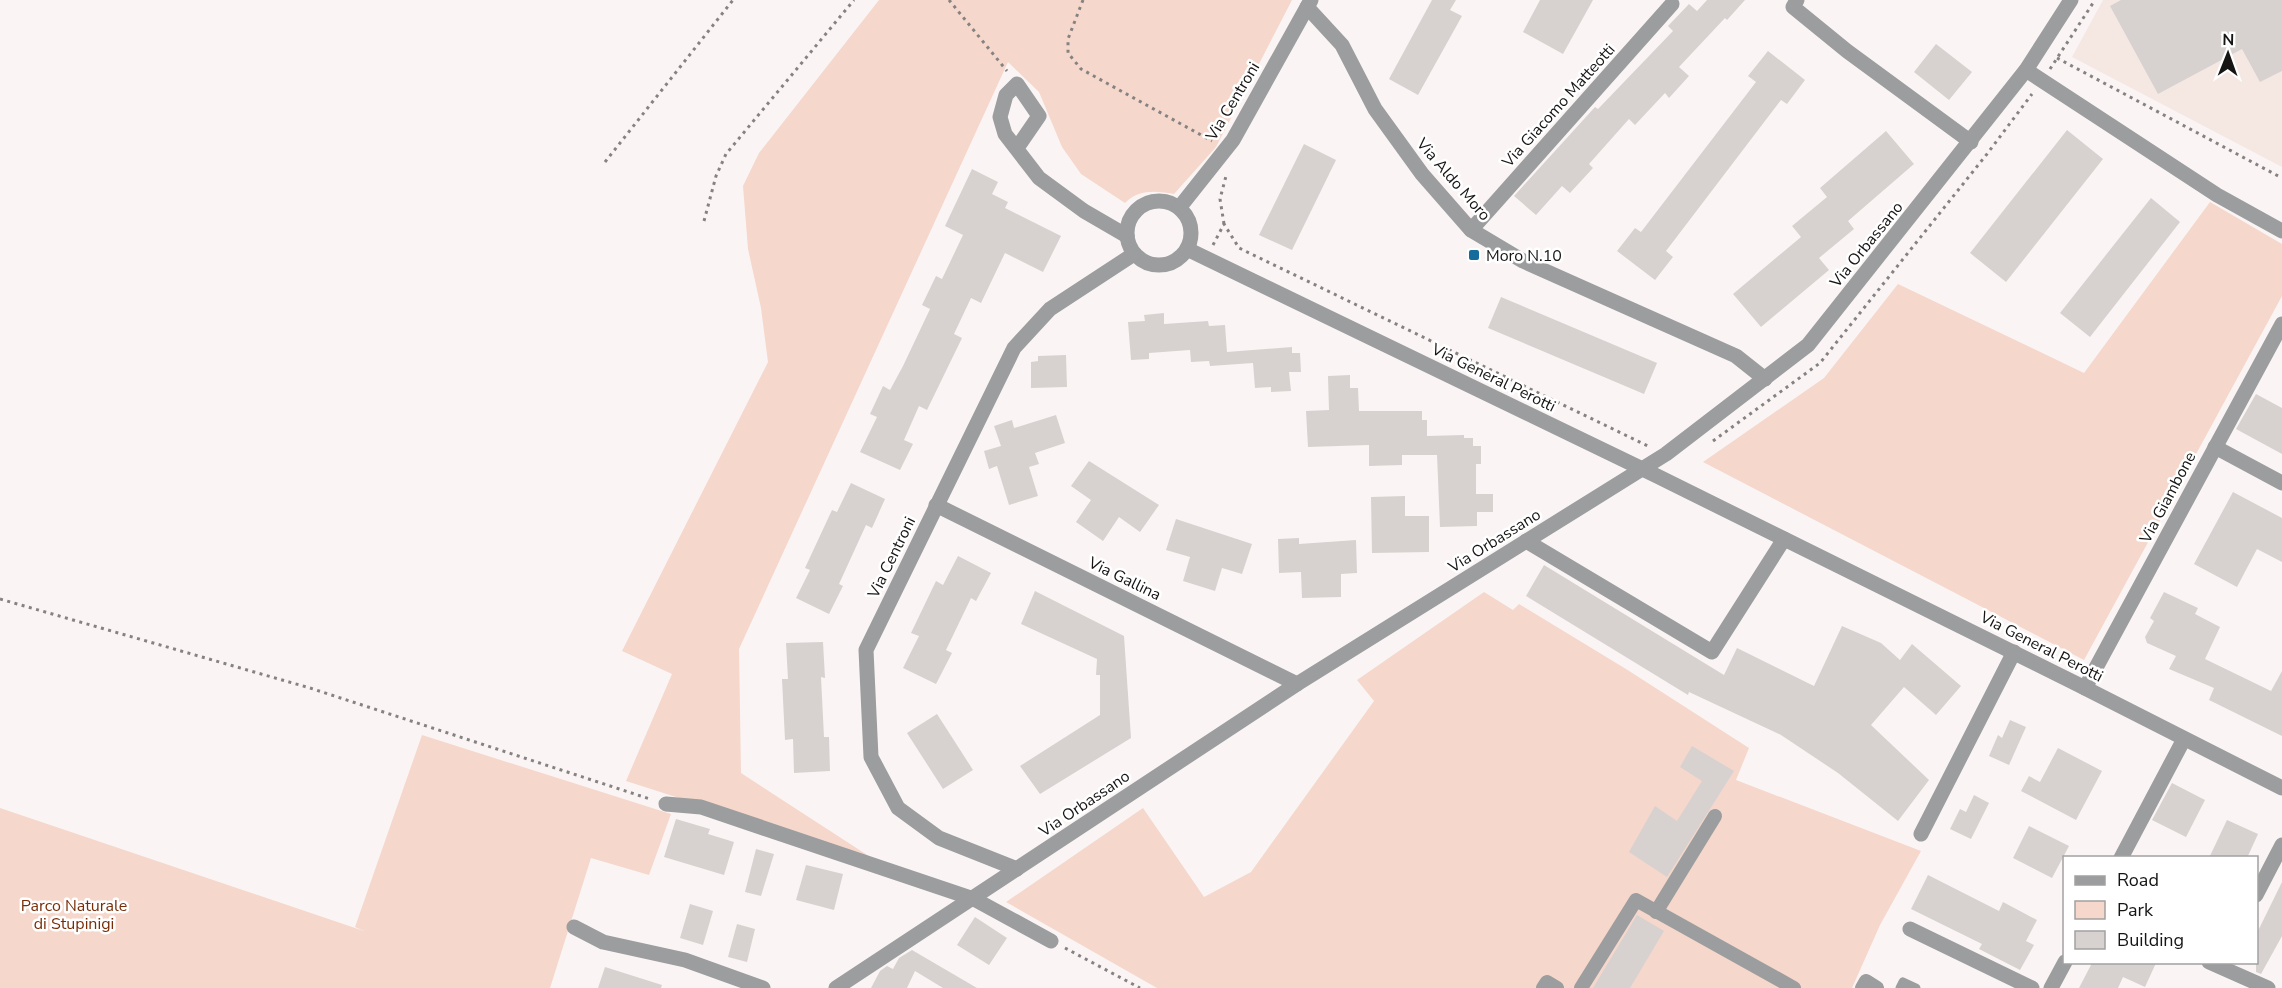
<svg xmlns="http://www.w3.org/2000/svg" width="2282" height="988" viewBox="0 0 2282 988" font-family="'Nunito Sans',sans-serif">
<rect width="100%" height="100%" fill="#faf5f4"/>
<!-- built -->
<polygon fill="#f5e8e3" points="2103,0 2282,0 2282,167 2072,57"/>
<!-- green -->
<g fill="#f5d7cc">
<path d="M879 0H1292L1216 147 1174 194C1156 191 1139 189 1125 203L1081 174 1062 147 1039 92 1008 62 739 649 741 773 878 862 626 781 672 674 622 651 768 362 761 308 748 249 743 186 759 153Z"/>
<polygon points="2210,202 2282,244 2282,296 2084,660 1703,462 1824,378 1898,284 2084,373"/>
<polygon points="1484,592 1513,610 1519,604 1626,669 1749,748 1736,780 1921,851 1880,925 1852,988 1157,988 1006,902 1143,808 1204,897 1251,872 1374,701 1357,680"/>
<polygon points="422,735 671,814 649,875 591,858 550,988 0,988 0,808 364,931 355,927"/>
</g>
<!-- building -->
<g fill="#d7d2d0">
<polygon points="1432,0 1456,0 1450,10 1462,16 1418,95 1389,79"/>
<polygon points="1540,0 1593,0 1563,54 1523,32"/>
<polygon points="1707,0 1745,0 1727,20 1725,18 1679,67 1689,76 1669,98 1665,93 1635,125 1629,119 1589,164 1593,168 1570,193 1562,186 1536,215 1514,196 1595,107 1598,109 1673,31 1668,26 1689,4 1697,11"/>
<polygon points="2121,0 2282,0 2282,71 2260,82 2242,49 2158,94 2110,6"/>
<polygon points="1936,44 1972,72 1949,100 1914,72"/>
<polygon points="1768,51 1805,80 1787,104 1781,100 1666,251 1673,257 1655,280 1617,251 1635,228 1641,232 1756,82 1748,76"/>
<polygon points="2067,130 2103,159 2006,282 1970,253"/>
<polygon points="1886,131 1914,164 1848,221 1854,229 1819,258 1829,270 1761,327 1733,294 1801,237 1792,226 1827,197 1820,188"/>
<polygon points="1304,144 1336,160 1292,250 1259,235"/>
<polygon points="972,169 998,182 992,194 1008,202 1005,208 1061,236 1043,272 1005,253 981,303 971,298 954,334 962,338 927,410 919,406 904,440 913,444 900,470 860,452 877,417 870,414 883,386 890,390 903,366 930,309 922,305 936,276 942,279 963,235 945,226"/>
<polygon points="2151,198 2180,222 2090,337 2060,313"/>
<polygon points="1501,297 1657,363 1644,394 1488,328"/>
<polygon points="1164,313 1164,324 1208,321 1209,326 1225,325 1227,352 1292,347 1292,353 1300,353 1301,372 1289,372 1291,391 1271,392 1271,387 1255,388 1253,363 1210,366 1209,361 1191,362 1190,350 1149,353 1149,359 1131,360 1128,322 1145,321 1144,315"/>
<polygon points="1066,355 1067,387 1031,388 1031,362 1038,361 1038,356"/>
<polygon points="1350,375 1350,388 1358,388 1359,411 1422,411 1422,420 1427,420 1427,436 1464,435 1464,438 1473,438 1473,446 1481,446 1481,464 1476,464 1476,494 1493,494 1493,512 1477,512 1477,526 1440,527 1437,455 1402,455 1402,465 1369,466 1369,445 1308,447 1306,411 1329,410 1328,376"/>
<polygon points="2256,394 2282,408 2282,454 2236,429"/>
<polygon points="1056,415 1065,443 1035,453 1039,464 1029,467 1038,496 1009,505 997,466 989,469 984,451 1001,446 994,426 1012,420 1014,428"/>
<polygon points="1089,461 1159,505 1140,532 1119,517 1103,541 1076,522 1091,500 1071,486"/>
<polygon points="851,483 885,499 872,528 866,525 839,584 843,586 829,614 796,598 810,570 805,568 832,510 837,512"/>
<polygon points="2233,492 2282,518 2282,562 2257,549 2237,587 2194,564"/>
<polygon points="1405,496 1405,516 1429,516 1429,552 1372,553 1371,497"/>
<polygon points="1176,519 1252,544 1242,574 1222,568 1215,591 1183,581 1190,557 1166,550"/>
<polygon points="1299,538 1299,544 1356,540 1357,573 1341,574 1341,597 1302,598 1301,572 1279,573 1278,539"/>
<polygon points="958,556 991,573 976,601 971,598 946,650 952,653 936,684 903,668 919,636 911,633 936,581 943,585"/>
<polygon points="1544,565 1724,675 1737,648 1814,686 1842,626 1881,643 1900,660 1912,644 1961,686 1936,715 1904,687 1871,725 1929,780 1898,821 1838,773 1781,735 1689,692 1688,695 1526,596"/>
<polygon points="1035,591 1124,636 1131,738 1040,794 1020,766 1100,715 1100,675 1096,675 1097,659 1021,624"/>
<polygon points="2164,592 2198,608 2195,614 2220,627 2205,659 2271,691 2282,671 2282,736 2209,700 2214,688 2169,669 2176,656 2147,643 2145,637 2154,621 2150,618"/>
<polygon points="823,642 825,678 821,677 824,737 829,737 830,771 794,773 793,739 785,740 782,679 788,679 786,643"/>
<polygon points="937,714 973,770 943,789 907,733"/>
<polygon points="2010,720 2026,727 2009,765 1989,756 1998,735 2002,738"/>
<polygon points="1692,746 1734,771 1667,877 1629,852 1655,806 1677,821 1702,781 1680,767"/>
<polygon points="2058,748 2102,771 2076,820 2021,791 2029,776 2040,782"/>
<polygon points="2172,783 2205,800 2186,837 2152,820"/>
<polygon points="1974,795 1989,803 1971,839 1950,829 1960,809 1966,812"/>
<polygon points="676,819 710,829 708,834 734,842 724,875 664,857"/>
<polygon points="2227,820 2258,834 2247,858 2209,858"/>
<polygon points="2029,826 2069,846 2052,878 2013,858"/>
<polygon points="756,849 774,854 761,896 745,892"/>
<polygon points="806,865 843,874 834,910 796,900"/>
<polygon points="1928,875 1999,911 2003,902 2037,920 2026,941 2034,945 2020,970 1979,949 1982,944 1911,909"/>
<polygon points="2282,882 2282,936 2261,974 2256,972 2256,935"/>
<polygon points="690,904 713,911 703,945 680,938"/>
<polygon points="1637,915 1664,931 1630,988 1593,988"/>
<polygon points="975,917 1007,938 989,965 957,945"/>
<polygon points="737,924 755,929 747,962 728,957"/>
<polygon points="912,950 977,988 943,988 915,971 907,988 871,988 880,971 887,966 893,969 899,958"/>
<polygon points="2092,963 2156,963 2145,987 2123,977 2118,988 2079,988"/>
<polygon points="605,967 662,985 661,988 598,988"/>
</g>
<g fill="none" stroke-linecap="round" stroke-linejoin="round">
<!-- path -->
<g stroke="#858281" stroke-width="3" stroke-dasharray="3 4.5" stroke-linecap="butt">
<polyline points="949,0 1007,71"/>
<polyline points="1083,0 1068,39 1068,53 1081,69 1212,141"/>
<polyline points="2057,58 2282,178"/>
<polyline points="2050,69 2095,0"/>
<polyline points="605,162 733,0"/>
<polyline points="704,221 716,176 726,154 854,0"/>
<polyline points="1224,224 1220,199 1226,176"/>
<polyline points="1213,245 1224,224 1239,248 1648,446"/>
<polyline points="1713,441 1820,363 1987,154 2032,94"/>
<polyline points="0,599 310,688 650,799"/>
<polyline points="1065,948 1140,988"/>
</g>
<!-- service -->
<polyline stroke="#9b9d9e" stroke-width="9" points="1900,988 1903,982 1916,988"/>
<!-- pedestrian -->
<g stroke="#9b9d9e" stroke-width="14">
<polyline points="1656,912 1715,816"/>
<polyline points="1543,988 1547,982 1557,988"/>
<polyline points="1581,988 1636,900 1794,988"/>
<polyline points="1862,988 1866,981 1877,988"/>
</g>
<!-- minor -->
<g stroke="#9b9d9e" stroke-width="15">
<polyline points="1797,0 1793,7 1847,51 1971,142"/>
<polyline points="1307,7 1342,45 1375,109 1422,174 1471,230 1523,261 1736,356 1765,379"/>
<polyline points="2026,70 2217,195 2282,231"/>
<polyline points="1017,148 1039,116 1017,84 1006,95 1000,117 1005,134 1039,178 1084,211 1127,236"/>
<circle cx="1159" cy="233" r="32"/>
<polyline points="1179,208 1233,140 1311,0"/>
<polyline points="1471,230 1672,4"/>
<polyline points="1187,249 1657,476 2077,684 2282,788"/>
<polyline points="2215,447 2282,483"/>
<polyline points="936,505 1297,684"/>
<polyline points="1526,541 1712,652 1784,539"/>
<polyline points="2085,688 2282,324"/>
<polyline points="666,804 701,807 974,899 1051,941"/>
<polyline points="1921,834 2014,652"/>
<polyline points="2121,858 2184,739"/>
<polyline points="1017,869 939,838 898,808 871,757 866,650 1014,348 1050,309 1134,254"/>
<polyline points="2256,895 2282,845"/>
<polyline points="574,927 603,942 685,960 763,988"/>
<polyline points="1910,929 2032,988"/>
<polyline points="2209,962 2268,988"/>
<polyline points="836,988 1297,684 1666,454 1808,345 2026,70 2071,0"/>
<polyline points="2051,988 2065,962"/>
</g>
</g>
<!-- markers -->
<rect fill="#136c9c" stroke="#fff" stroke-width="2" x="1468" y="249" width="12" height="12" rx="3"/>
<g text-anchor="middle" stroke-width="5" stroke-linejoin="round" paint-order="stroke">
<!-- street labels -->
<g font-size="16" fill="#161514" stroke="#fff">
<text transform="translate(1232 101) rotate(-59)" y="6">Via Centroni</text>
<text transform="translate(1558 105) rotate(-48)" y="6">Via Giacomo Matteotti</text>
<text transform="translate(1454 179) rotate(49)" y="6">Via Aldo Moro</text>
<text transform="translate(1866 244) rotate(-51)" y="6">Via Orbassano</text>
<text transform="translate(1494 377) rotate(26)" y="6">Via General Perotti</text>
<text transform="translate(2167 497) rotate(-62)" y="6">Via Giambone</text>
<text transform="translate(1494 540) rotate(-32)" y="6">Via Orbassano</text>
<text transform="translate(891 557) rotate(-64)" y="6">Via Centroni</text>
<text transform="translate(1125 578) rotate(26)" y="6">Via Gallina</text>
<text transform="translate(2042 646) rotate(27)" y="6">Via General Perotti</text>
<text transform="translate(1084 803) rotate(-34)" y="6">Via Orbassano</text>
</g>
<!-- poi labels -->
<g font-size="16" fill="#161514" stroke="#fff" text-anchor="start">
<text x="1486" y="261">Moro N.10</text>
</g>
<!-- park labels -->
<g font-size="16" fill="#782d08" stroke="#fff">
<text x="74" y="911">Parco Naturale<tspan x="74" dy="18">di Stupinigi</tspan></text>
</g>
</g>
<!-- legend -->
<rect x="2063" y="856" width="195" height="108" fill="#ffffff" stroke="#a2a1a1" stroke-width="1.5"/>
<rect x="2075" y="876" width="30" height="9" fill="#9b9d9e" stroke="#a2a1a1" stroke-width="1.5"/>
<text x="2117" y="886" font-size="18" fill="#161514">Road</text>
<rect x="2075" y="901" width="30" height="18" fill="#f5d7cc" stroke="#a2a1a1" stroke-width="1.5"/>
<text x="2117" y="916" font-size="18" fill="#161514">Park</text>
<rect x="2075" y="931" width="30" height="18" fill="#d7d2d0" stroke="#a2a1a1" stroke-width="1.5"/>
<text x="2117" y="946" font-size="18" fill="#161514">Building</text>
<!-- north arrow -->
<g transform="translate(2228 54) rotate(1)" stroke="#ffffff" stroke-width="4.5" paint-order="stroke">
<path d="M0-4.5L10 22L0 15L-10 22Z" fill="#161514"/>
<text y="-9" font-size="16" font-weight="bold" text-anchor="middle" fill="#161514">N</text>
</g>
</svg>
